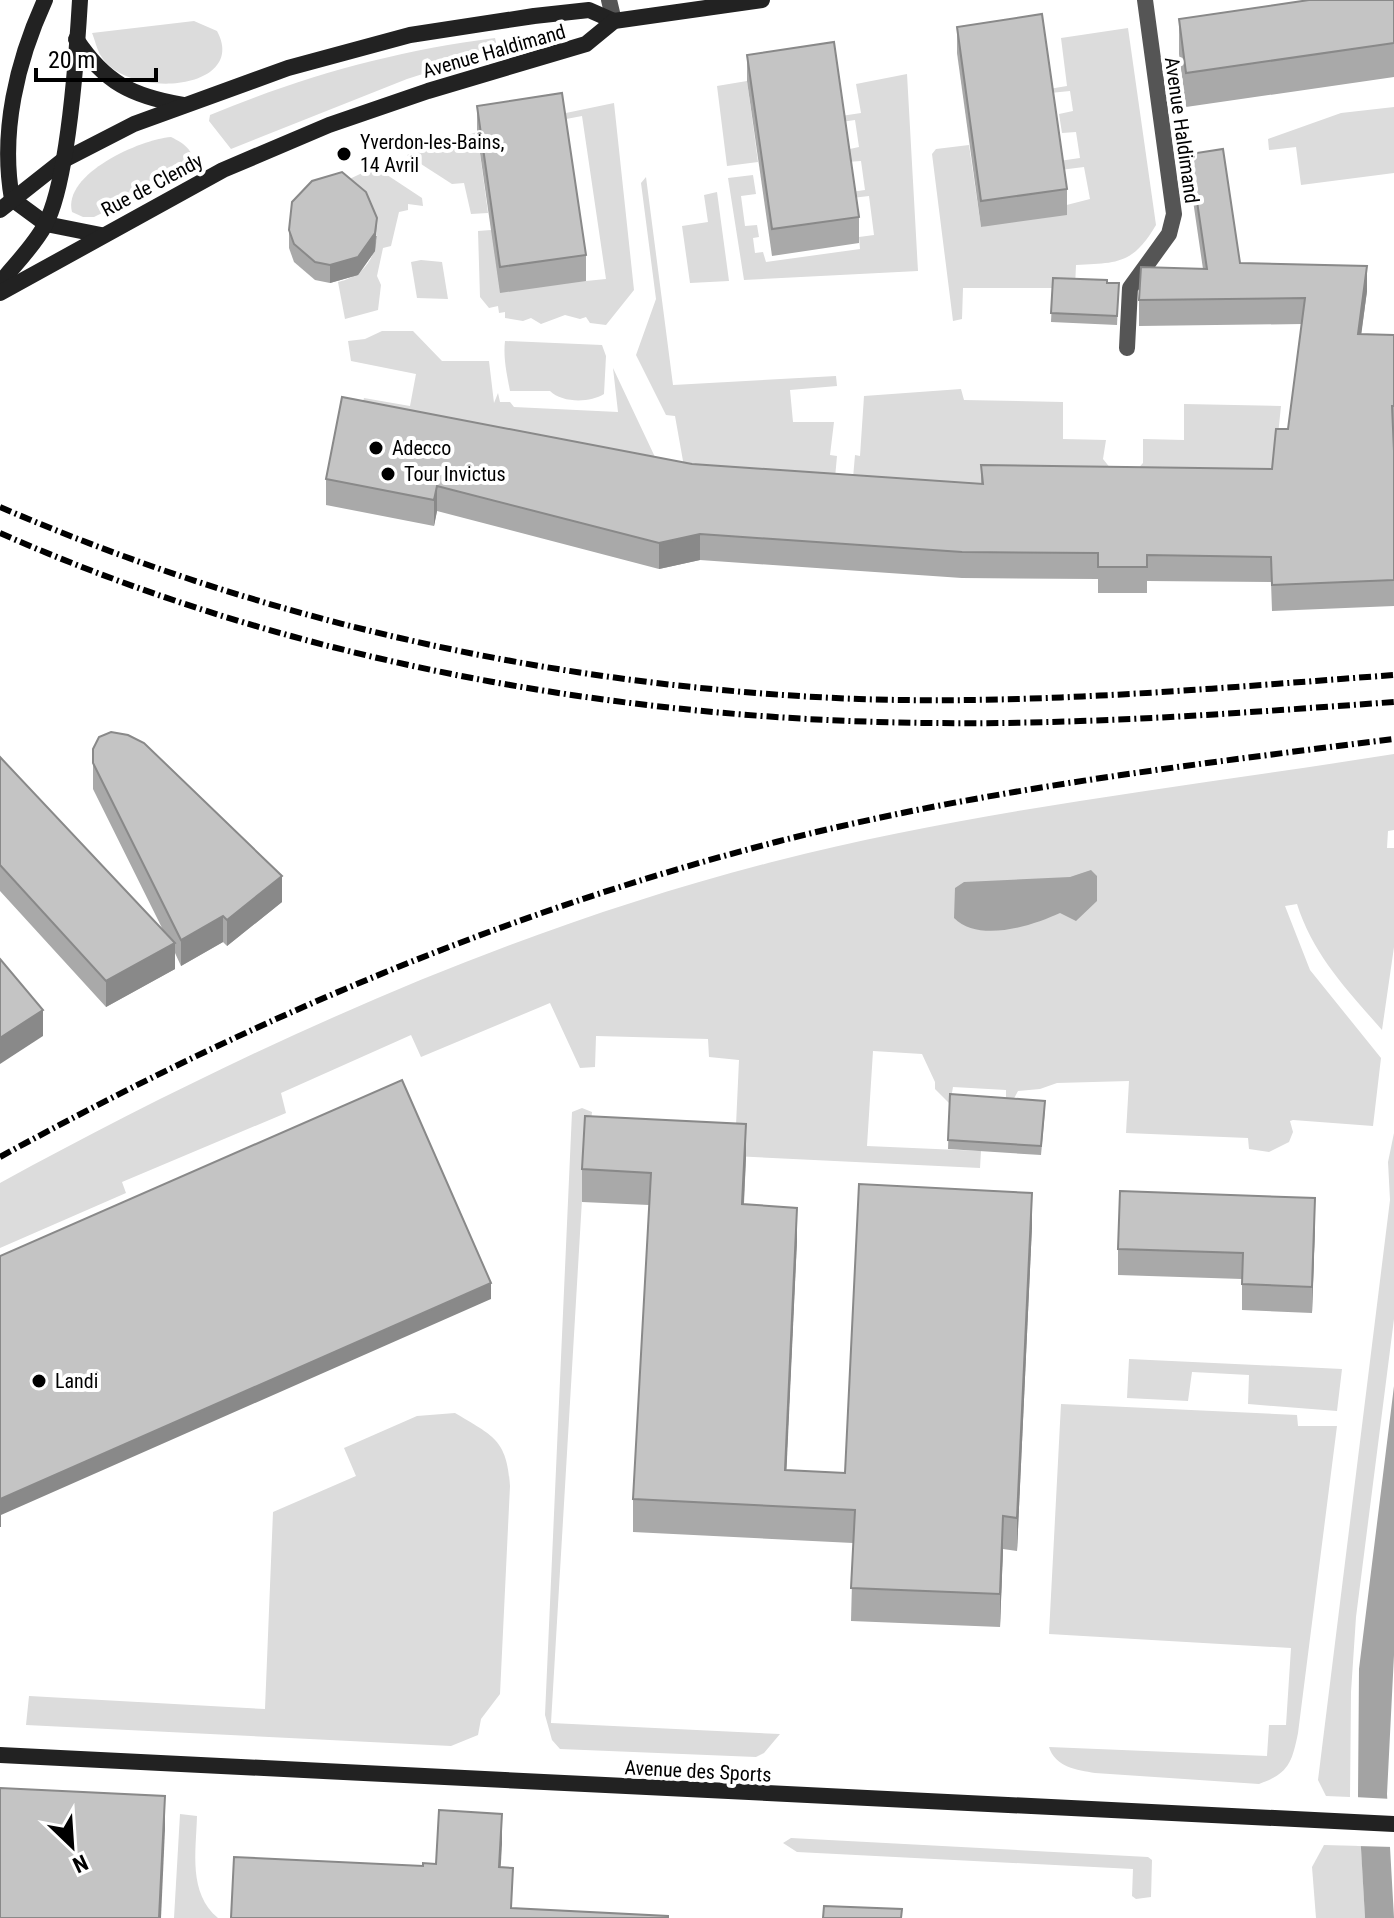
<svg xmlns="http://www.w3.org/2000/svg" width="1394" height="1918" viewBox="0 0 1394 1918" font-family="'Roboto Condensed',sans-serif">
<rect width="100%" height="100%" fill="#fff"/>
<!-- green -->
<g fill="#dcdcdc">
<path d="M194 21 217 31C249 90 129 101 101 56 97 50 95 40 92 33Z"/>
<path d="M1128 28 1156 225C1133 264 1118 263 1076 265L1075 288H963L962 319 953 321 932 154 936 149 969 145 981 227 1090 199 1084 167 1060 170 1059 161 1080 158 1076 132 1062 133 1059 114 1073 111 1070 91 1050 93 1049 89 1067 86 1061 38Z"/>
<path d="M495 38 498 50 407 79 231 149 209 121 210 115C304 76 394 51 495 38Z"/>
<polygon points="907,74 918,271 744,280 728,178 753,175 756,194 741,196 745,226 757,225 759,237 753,238 755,253 763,252 766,262 860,249 859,237 874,235 869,196 852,198 851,192 865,190 861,161 847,162 845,150 859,147 855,120 841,122 841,116 861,113 856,84"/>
<polygon points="747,81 758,162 727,166 717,86"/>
<polygon points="614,103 634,290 606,325 590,323 586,317 580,319 565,315 541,324 531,318 523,321 505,318 505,312 499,313 498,306 489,308 480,297 478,231 491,230 586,281 606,279 582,116 561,120 561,114"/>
<polygon points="1394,107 1394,173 1301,185 1296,147 1269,150 1268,139 1341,113"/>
<polygon points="477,132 488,213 471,214 464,183 452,184 407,155"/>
<path d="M171 137C185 144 197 152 191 169L94 217H83L72 212C62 174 141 139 171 137Z"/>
<path d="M375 167 422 198 423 206 408 204V210L399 212 391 246 383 248 377 276 381 285 378 310 345 319 338 282C363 276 374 261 377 236L326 190Z"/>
<polygon points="646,177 673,385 836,376 837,386 790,390 793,422 834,422 830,455 837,456 833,500 688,489 675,416 666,415 636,355 656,299 641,183"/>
<polygon points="717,192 729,281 690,283 682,226 708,222 704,195"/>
<polygon points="421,260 442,262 448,299 417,298 411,262"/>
<polygon points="382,331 413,331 442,361 489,361 494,403 498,393 500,402 510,402 514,407 618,412 613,368 663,474 361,408 364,398 410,406 416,374 351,361 348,341 365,339"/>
<path d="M505 341 602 345 606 356 604 394C590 403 562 403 550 391H510C507 375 503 358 505 341Z"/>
<polygon points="961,389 964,400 1063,402 1063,439 1106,440 1103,459 1111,469 983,490 851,501 855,455 860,456 864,396"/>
<polygon points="1184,404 1281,406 1272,494 1134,473 1143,463 1143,439 1184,440"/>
<path d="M1394 754V830L1388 831 1387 848H1394V947L1382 1030C1348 991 1313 955 1297 904L1285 906 1310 970 1381 1058 1373 1126 1293 1120 1290 1121 1293 1132 1289 1142 1269 1152 1249 1149 1248 1138 1126 1133 1129 1081 1057 1083 1040 1089 1018 1091 1010 1106 1006 1105V1090L953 1087 950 1104 935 1089V1082L922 1054 873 1051 867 1146 981 1151 980 1168 585 1149 551 1723 780 1734 764 1753 756 1757 560 1749 552 1740 545 1715 572 1112 582 1108 592 1112 589 1138 735 1147 739 1060 709 1057 708 1039 596 1036 595 1067 580 1068 550 1003 421 1057 411 1035 281 1093 286 1113 122 1182 126 1193 0 1248V1183C246 1049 503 931 776 861 979 809 1187 787 1394 754Z"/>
<polygon points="1394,1133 1394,1319 1356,1617 1351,1692 1350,1797 1326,1796 1318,1780 1390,1200 1388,1162"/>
<polygon points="1129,1359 1342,1369 1337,1411 1248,1404 1249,1375 1192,1372 1188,1401 1127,1398"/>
<path d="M1061 1404 1297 1415 1298 1426H1337L1298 1733C1292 1763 1288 1774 1259 1784L1095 1773C1077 1770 1055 1767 1049 1747L1267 1756 1269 1725H1286L1291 1648 1049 1634Z"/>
<path d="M455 1413C493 1436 507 1439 510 1486L500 1694 481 1719 478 1735 451 1746 26 1725 29 1696 265 1709 273 1512 356 1476 344 1448 417 1416Z"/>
<path d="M180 1814 197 1816C196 1852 188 1893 218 1918H174Z"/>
<polygon points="791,1838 1148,1857 1152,1860 1151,1897 1136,1899 1132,1896 1133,1869 797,1852 783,1843"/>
<polygon points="1324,1845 1361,1846 1365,1918 1316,1918 1312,1867"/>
</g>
<!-- water -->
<g fill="#a3a3a3">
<path d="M1091 870 1097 876V901L1076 921 1060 913C1032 926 979 943 954 918L955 888 964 882 1070 877Z"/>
<polygon points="1394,1386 1394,1655 1387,1794 1394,1918 1365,1918 1358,1796 1359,1669"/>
</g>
<!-- pier -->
<polygon fill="#fff" points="1354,1797 1392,1799 1394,1847 1357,1846"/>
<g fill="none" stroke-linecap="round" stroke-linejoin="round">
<!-- street -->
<g stroke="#555" stroke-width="16">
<polyline points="609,0 614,21"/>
<polyline points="1127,348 1130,288 1169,234 1174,214 1145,0"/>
</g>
<!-- secondary -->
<g stroke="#222" stroke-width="16">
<path d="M45 0C17 61 0 132 12 199L46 224 101 235"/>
<path d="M76 39C105 83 132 96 183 105"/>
<polyline points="0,210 62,161 134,124 288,68 410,35 534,16 589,10 614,21"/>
<path d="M0 283C15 264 34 246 45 225 68 183 77 51 80 0"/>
<polyline points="0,293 223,170 329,125 428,91 586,44 614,21 762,0"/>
<polyline points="0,1755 1394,1824"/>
</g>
<!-- rail -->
<g stroke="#000" stroke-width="6" stroke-dasharray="12 4 2 4" stroke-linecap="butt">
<path d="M0 507C271 624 565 688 859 699 1038 705 1216 688 1394 675"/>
<path d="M0 533C290 661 615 720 931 723 1085 725 1240 713 1394 702"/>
<path d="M0 1157C246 1022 504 912 776 842 978 790 1188 765 1394 739"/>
</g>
</g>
<!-- wall -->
<g fill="#a9a9a9">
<polygon points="1394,0 1394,77 1186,107 1179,54 1179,19"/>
<polygon points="957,27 1067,189 1067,215 981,227 957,53"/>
<polygon points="747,55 859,217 859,243 772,256 747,81"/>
<polygon points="477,106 586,255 586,281 500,293 477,132"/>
<polygon points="1190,154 1240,263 1367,291 1361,334 1394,335 1394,606 1272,611 1271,582 1147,581 1147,593 1098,593 1098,579 962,578 700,560 659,569 437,511 434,526 326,505 326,479 692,464 981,484 981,465 1272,469 1288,429 1302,324 1139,326 1139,300 1203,269 1190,180"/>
<polygon points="289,230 377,236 375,251 358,275 330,283 315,280 294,262 289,248"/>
<polygon points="1053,278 1119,283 1117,325 1051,322"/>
<polygon points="93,749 282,902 227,946 223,942 181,966 175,953 175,969 106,1007 0,891 0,757 164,932 93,789"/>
<polygon points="950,1094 1045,1110 1041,1155 948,1149"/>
<polygon points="746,1157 744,1204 797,1240 786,1470 845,1473 1032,1226 1017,1551 1003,1549 1000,1627 851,1621 853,1543 633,1532 633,1499 649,1205 582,1202 582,1169"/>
<polygon points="1315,1224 1312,1313 1242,1310 1242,1279 1118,1275 1118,1249"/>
</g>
<!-- shaded-wall -->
<g fill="#898989">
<polygon points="377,218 375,251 358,275 330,283 330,265"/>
<polygon points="1367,266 1367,291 1358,359 1358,334"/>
<polygon points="437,486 437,511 434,526 434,500"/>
<polygon points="700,534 700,560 659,569 659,543"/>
<polygon points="282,876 282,902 227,946 227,920"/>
<polygon points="223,916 223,942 181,966 181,940"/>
<polygon points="175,943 175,969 106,1007 106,981"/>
<polygon points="43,1010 43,1036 0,1064 0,1038"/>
<polygon points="746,1124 746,1157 742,1237 742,1204"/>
<polygon points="1032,1193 1032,1226 1017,1551 1017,1518"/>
<polygon points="1315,1198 1315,1224 1312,1313 1312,1287"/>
<polygon points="797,1208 797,1240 785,1503 785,1470"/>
<polygon points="491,1283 491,1299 1,1515 1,1527 0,1527 0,1499"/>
<polygon points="1003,1516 1003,1549 1000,1627 1000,1594"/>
<polygon points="165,1796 165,1829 161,1918 159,1918"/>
<polygon points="502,1814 502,1844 499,1898 499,1867"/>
</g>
<!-- building -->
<g fill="#c4c4c4" stroke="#898989" stroke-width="2">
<polygon points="1309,0 1394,0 1394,43 1186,73 1179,19"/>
<polygon points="1042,14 1067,189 981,201 957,27"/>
<polygon points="834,42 859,217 772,229 747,55"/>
<polygon points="562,93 586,255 500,267 477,106"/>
<polygon points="1223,149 1240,263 1367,266 1358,334 1394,335 1394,406 1392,406 1394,451 1394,580 1272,585 1271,557 1147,555 1147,567 1098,567 1098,553 962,552 700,534 659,543 437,486 434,500 326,479 342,397 692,464 983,484 981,465 1272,469 1276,429 1288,429 1305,298 1139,300 1141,267 1207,269 1190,154"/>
<polygon points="342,172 366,192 377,218 375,233 358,257 330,265 315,262 294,244 289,230 292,202 312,181"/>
<polygon points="1053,278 1107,280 1107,283 1119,283 1117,316 1051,313"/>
<polygon points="111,732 128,735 144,743 282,876 227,920 223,916 181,940 93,763 93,749 99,737"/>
<polygon points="0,757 175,943 106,981 0,865"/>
<polygon points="0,959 43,1010 0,1038"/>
<polygon points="402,1080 491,1283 0,1499 0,1256"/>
<polygon points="950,1094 1045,1101 1041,1146 948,1140"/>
<polygon points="585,1116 746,1124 742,1204 797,1208 785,1470 845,1473 859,1184 1032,1193 1017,1518 1003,1516 1000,1594 851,1588 855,1510 633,1499 651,1173 582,1169"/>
<polygon points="1120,1191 1315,1198 1312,1287 1242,1284 1243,1253 1118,1249"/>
<polygon points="0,1788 165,1796 159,1918 0,1918"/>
<polygon points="439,1810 502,1814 499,1867 513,1868 511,1908 668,1916 668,1918 231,1918 234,1857 423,1866 423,1863 436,1864"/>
<polygon points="824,1906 902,1909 901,1918 823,1918"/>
</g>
<!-- markers -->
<g fill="#000" stroke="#fff" stroke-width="3">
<circle cx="344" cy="154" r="8"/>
<circle cx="376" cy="448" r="8"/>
<circle cx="388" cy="474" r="8"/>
<circle cx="39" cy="1381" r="8"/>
</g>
<g text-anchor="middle" stroke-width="8" stroke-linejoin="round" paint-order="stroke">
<!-- street labels -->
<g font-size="20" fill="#000" stroke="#fff">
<text transform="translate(494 51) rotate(-16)" y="7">Avenue Haldimand</text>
<text transform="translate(1182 130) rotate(82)" y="7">Avenue Haldimand</text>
<text transform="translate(152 185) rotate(-28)" y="7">Rue de Clendy</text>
<text transform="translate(698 1771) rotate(3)" y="7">Avenue des Sports</text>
</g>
<!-- poi labels -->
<g font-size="20" fill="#000" stroke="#fff" text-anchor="start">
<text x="360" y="149">Yverdon-les-Bains,<tspan x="360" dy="23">14 Avril</tspan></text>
<text x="392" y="455">Adecco</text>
<text x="404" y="481">Tour Invictus</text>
<text x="55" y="1388">Landi</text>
</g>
</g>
<!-- north arrow -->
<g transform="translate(72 1846) rotate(155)" stroke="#ffffff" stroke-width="6" paint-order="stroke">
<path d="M0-6L14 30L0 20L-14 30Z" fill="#000000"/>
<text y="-12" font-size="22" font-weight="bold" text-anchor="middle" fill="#000000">N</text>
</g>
<!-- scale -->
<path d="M36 68v12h120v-12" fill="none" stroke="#000000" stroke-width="4"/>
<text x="48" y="68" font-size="24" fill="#000000" stroke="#ffffff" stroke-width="6" paint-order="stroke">20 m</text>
</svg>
